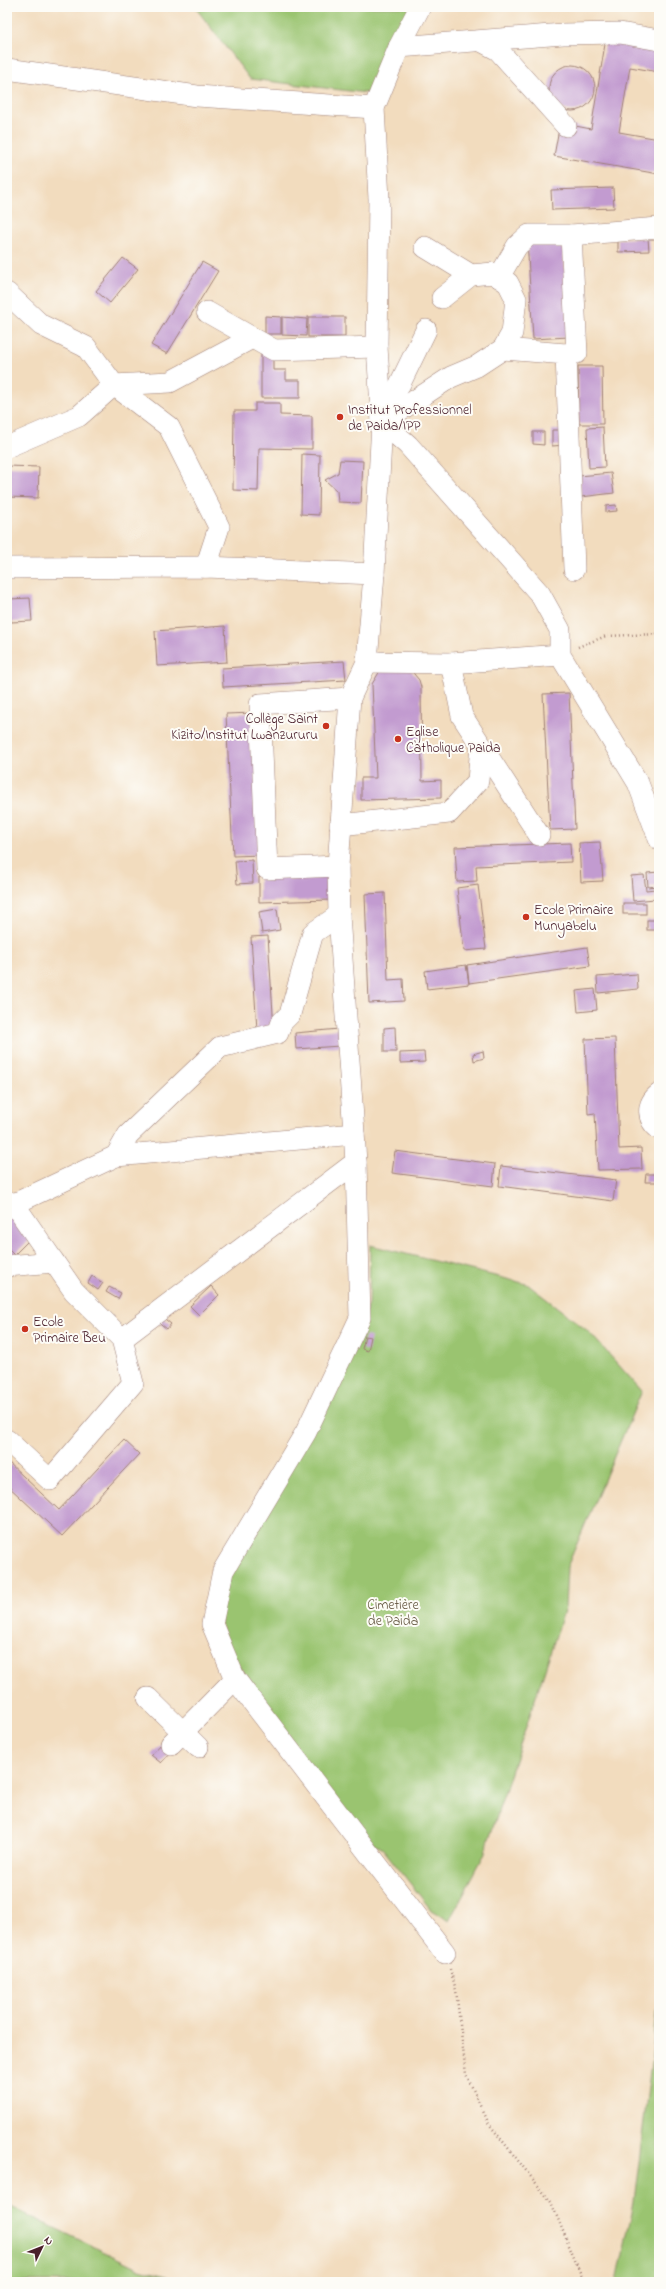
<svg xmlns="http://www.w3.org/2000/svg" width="666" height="2289" viewBox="0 0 666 2289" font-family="'Indie Flower',sans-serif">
<rect width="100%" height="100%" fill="#fdfcf7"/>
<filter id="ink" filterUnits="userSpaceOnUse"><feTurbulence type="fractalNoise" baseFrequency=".025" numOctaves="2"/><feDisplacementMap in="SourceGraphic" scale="8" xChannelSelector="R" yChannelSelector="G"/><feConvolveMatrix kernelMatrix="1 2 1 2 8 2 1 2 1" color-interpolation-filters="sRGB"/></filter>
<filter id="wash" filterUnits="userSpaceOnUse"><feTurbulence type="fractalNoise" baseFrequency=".012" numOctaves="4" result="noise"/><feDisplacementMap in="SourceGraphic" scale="16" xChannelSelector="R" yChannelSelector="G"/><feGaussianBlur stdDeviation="0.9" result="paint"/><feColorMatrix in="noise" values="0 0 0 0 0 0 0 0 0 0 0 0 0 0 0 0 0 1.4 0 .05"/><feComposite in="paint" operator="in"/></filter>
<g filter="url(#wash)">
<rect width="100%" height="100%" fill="#f2dcbe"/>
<!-- green -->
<g fill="#9ac470" stroke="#72724e">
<polygon points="195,7 410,7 374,94 250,79"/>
<polygon points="370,1245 527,1284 588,1331 642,1391 567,1567 565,1608 484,1855 449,1921 432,1911 383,1849 364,1837 317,1781 226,1648 218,1611 227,1575 369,1305"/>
<polygon points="659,1997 659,2282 617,2282 634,2202"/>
<polygon points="7,2205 140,2269 188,2282 7,2282"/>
</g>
<g id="blocks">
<!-- building -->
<g fill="#c29bd0">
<polygon points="607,32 659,41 659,72 630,67 619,132 659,139 659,174 554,156 560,123 591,129"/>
<circle cx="572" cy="88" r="23"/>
<polygon points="613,188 614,208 552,210 551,190"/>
<polygon points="563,237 569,337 533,339 527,239"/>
<polygon points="648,238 649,251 618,252 618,239"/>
<polygon points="123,258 138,269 110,303 96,291"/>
<polygon points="202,262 218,271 167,354 151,345"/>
<polygon points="265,316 281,317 281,334 265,334"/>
<polygon points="282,317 307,319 306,336 282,335"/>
<rect x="308" y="317" width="37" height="20"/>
<polygon points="261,350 273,350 273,370 286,370 286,380 300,380 300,398 261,398"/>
<polygon points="578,366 602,366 603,424 579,424"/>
<polygon points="255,403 280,403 280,415 312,416 312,449 259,448 258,491 233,490 234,411 255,411"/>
<polygon points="603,427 605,467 589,468 587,428"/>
<polygon points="552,430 566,430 566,445 552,446"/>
<polygon points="533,432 544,432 544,445 533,444"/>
<polygon points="302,454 320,455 319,515 301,514"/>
<polygon points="340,460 363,461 361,503 338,502 337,491 325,480 338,473"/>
<polygon points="7,466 39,467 38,498 7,497"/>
<polygon points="611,473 614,493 581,497 579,476"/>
<polygon points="616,505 617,511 606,512 606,506"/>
<polygon points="30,598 32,621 11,622 9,599"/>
<polygon points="225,626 227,662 157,666 155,631"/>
<polygon points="344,661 346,680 223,687 222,668"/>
<polygon points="409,668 419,680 421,687 422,781 441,780 441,798 361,800 361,778 376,778 372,684 380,671"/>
<polygon points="569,693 575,829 550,830 543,694"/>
<polygon points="254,713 262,855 233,856 226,714"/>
<polygon points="600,842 603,881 581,882 579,843"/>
<polygon points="570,843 571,862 476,866 477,881 457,882 455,847"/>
<polygon points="252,860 253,883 237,884 235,861"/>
<polygon points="659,872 659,886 648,887 647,873"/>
<polygon points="331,875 332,900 259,902 259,877"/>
<polygon points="644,875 646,890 655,889 655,899 633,901 631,876"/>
<polygon points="478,885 486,949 464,951 457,888"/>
<polygon points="385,893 388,980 403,979 404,1001 369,1003 365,894"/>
<rect x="623" y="903" width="23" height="11"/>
<polygon points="277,909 280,930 262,933 259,912"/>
<rect x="647" y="920" width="12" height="10"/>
<polygon points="268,936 274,1029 257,1030 251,937"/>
<polygon points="587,947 590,966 469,983 467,965"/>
<polygon points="466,965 469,984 427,989 425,971"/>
<polygon points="637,974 638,989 598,993 597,977"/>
<polygon points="595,989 597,1010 578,1012 576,991"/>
<polygon points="395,1027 396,1052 384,1052 384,1028"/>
<polygon points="339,1029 340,1046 296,1049 295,1033"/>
<polygon points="615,1038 619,1149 641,1148 642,1169 598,1170 595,1113 588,1114 585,1039"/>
<polygon points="483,1051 484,1058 474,1061 473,1054"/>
<polygon points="424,1052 425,1062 400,1063 400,1053"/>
<polygon points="395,1151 495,1164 493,1186 392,1173"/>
<polygon points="501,1166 616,1180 613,1201 499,1186"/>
<polygon points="646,1174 657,1174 657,1182 645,1182"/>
<polygon points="7,1214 31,1238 14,1255 7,1248"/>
<polygon points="92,1276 103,1283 98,1290 88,1283"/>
<polygon points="211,1286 219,1295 199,1315 190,1306"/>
<polygon points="109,1287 121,1293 118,1299 106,1292"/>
<polygon points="160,1315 171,1324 167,1329 156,1320"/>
<polygon points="365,1336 371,1337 368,1351 362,1349"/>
<polygon points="124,1440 139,1454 62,1536 7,1485 7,1461 59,1510"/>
<polygon points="162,1743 171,1752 161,1763 151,1755"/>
</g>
</g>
</g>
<g filter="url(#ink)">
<use href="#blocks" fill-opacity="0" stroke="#9e7e74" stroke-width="1"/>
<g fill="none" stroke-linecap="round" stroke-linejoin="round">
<!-- minor casing -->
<g stroke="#9e7e74" stroke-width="22">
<g id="minor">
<polyline points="420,7 399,47 374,108 379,199 377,347 382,422 374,574 367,662 350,698 338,866 339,915 356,1162 360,1318 306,1432 223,1571 212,1624 235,1679 445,1953"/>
<polyline points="483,42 498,50 566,126"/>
<polyline points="399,47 563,34 620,33 659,40"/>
<polyline points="7,69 197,96 374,108"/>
<polyline points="425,247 471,275"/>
<polyline points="499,277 517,246 529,235 571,235 659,228"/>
<polyline points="7,293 41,325 86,347 114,385 169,427 219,527 206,567"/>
<polyline points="207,312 274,350 377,347"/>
<polyline points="503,349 566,354 574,569"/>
<polyline points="566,354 577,353 571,235"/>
<polyline points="382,421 426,330"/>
<polyline points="382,422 408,445 540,594 560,630 560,655 638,783 659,839"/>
<polyline points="382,422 451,377 477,366 503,349 512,333 516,299 508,283 493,273 471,275 442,298"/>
<polyline points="7,447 79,416 114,385 170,382 252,338"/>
<polyline points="7,568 206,567 374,574"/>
<polyline points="367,662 451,663 560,655"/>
<polyline points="451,663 462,716 539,835"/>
<polyline points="340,825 449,813 478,781 481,745"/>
<polyline points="338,866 267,869 260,704 350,698"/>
<path d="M659 1094C646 1104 647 1120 659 1129"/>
<polyline points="116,1156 128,1135 220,1047 278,1033 282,1022 290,1014 313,933 339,915"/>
<polyline points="7,1201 14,1204 116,1156 354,1134"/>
<polyline points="7,1266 54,1262"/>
<polyline points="122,1339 356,1162"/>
<polyline points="7,1440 50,1480 133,1383 122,1339 74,1291 14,1204"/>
<polyline points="148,1698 198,1747"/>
<polyline points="171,1744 235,1679"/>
</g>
</g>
<!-- path -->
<g stroke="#9e7e74" stroke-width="2.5" stroke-dasharray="1 3" stroke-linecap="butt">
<polyline points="578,647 606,636 659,634"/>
<polyline points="450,1969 456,1990 466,2074 489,2124 551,2202 584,2282"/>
</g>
<!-- minor -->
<use href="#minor" stroke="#fff" stroke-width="21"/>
</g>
</g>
<!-- markers -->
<g fill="#c8321e" stroke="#fdfcf7" stroke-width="1.5">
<circle cx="340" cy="417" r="4"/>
<circle cx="326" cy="726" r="4"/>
<circle cx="398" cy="739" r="4"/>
<circle cx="526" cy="917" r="4"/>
<circle cx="25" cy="1329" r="4"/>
</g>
<g text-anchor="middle" stroke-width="4" stroke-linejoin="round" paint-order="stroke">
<!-- poi labels -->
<g font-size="14" fill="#4a1f2b" stroke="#fdfcf7" text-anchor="start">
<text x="348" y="414">Institut Professionnel<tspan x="348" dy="16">de Paida/IPP</tspan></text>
<text x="318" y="723" text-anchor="end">Collège Saint<tspan x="318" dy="16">Kizito/Institut Lwanzururu</tspan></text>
<text x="406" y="736">Eglise<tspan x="406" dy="16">Catholique Paida</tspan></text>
<text x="534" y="914">Ecole Primaire<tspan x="534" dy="16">Munyabelu</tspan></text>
<text x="33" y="1326">Ecole<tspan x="33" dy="16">Primaire Beu</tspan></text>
</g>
<!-- park labels -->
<g font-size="14" fill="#665943" stroke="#fdfcf7">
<text x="393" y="1609">Cimetière<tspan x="393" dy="16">de Paida</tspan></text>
</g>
</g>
<!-- margin -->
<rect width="666" height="2289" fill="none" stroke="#fdfcf7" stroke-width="24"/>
<!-- north arrow -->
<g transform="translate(42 2247) rotate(47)" stroke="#fdfcf7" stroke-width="3" paint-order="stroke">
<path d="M0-3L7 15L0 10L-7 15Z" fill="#4a1f2b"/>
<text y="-6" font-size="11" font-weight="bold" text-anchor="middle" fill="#4a1f2b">N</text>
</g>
</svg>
